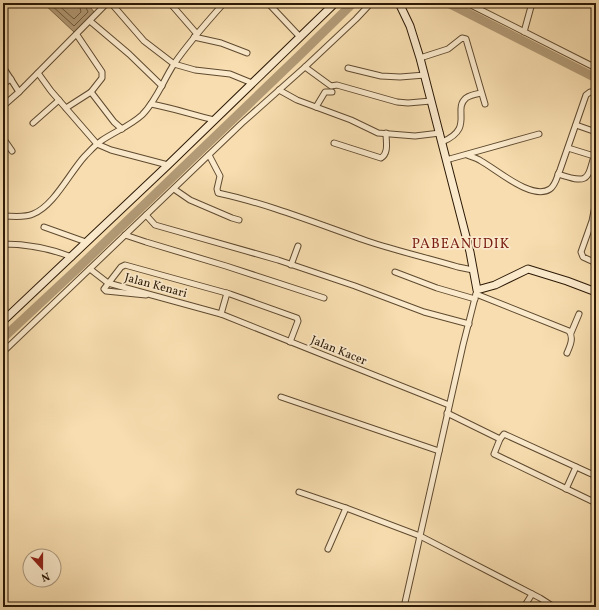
<svg xmlns="http://www.w3.org/2000/svg" width="599" height="610" viewBox="0 0 599 610" font-family="Vollkorn,serif">
<rect width="100%" height="100%" fill="#f7ddaf"/>
<filter id="stains"><feTurbulence type="fractalNoise" baseFrequency=".005" numOctaves="4"/><feColorMatrix values="0 0 0 0 .2 0 0 0 0 .09 0 0 0 0 .02 0 0 0 .5 -.17"/></filter>
<radialGradient id="worn" r=".72"><stop offset=".6" stop-color="#630" stop-opacity="0"/><stop offset="1" stop-color="#630" stop-opacity=".3"/></radialGradient>
<!-- water -->
<polygon fill="#b29a76" stroke="#7c6649" points="43,3 87,3 94,12 74,32"/>
<g fill="none" stroke-linecap="round" stroke-linejoin="round">
<!-- shore -->
<g stroke="#6f5a3e" stroke-width="1">
<polyline points="49,3 74,26 88,12 84,3"/>
<polyline points="56,3 74,19 81,12 79,3"/>
</g>
<!-- river -->
<g stroke="#b29a76" stroke-width="9">
<polyline points="448,3 596,78"/>
<polyline points="3,338 76,270 302,53 353,3"/>
</g>
<!-- street casing -->
<g stroke="#5f4a30" stroke-width="7">
<g id="street">
<polyline points="111,3 144,41 174,64 195,70 230,74 252,83"/>
<polyline points="170,3 197,34"/>
<polyline points="268,3 300,37"/>
<polyline points="467,3 596,68"/>
<polyline points="90,21 129,54 162,86"/>
<polyline points="524,32 532,3"/>
<polyline points="77,35 102,72 102,78 91,92"/>
<polyline points="194,37 221,43 247,53"/>
<polyline points="420,58 448,49 462,38 466,39 485,104"/>
<polyline points="3,67 19,92 107,3"/>
<polyline points="305,67 331,86 337,85 397,102 408,103 431,101"/>
<polyline points="348,68 381,76 400,77 425,75"/>
<polyline points="38,73 51,91 97,144 111,150 168,165"/>
<polyline points="3,84 11,79"/>
<polyline points="279,90 297,100 351,120 378,133 415,136 440,133"/>
<path d="M151 104C173 108 193 115 215 120"/>
<polyline points="3,106 19,92"/>
<polyline points="316,107 325,92 332,92"/>
<polyline points="66,108 91,92 114,122 122,129"/>
<polyline points="33,123 59,100"/>
<polyline points="576,125 596,132"/>
<polyline points="3,138 12,151"/>
<path d="M442 142C475 128 452 110 466 98 470 95 476 94 481 93"/>
<path d="M334 143 381 158C389 153 386 142 386 133"/>
<polyline points="568,148 594,156"/>
<path d="M209 155 220 176 217 189 218 193C269 204 318 224 367 241 397 251 428 258 458 267L473 270"/>
<path d="M467 155C472 157 477 158 481 161 496 169 532 201 550 189 556 185 557 176 560 170L586 95 590 92 596 93"/>
<polyline points="446,160 539,134"/>
<path d="M558 174C591 185 587 179 596 149"/>
<polyline points="174,189 190,200 232,218 239,220"/>
<polyline points="596,201 592,221 581,252 583,257 596,263"/>
<polyline points="146,215 155,225 278,260 355,286 424,312 469,324"/>
<path d="M3 216C13 216 24 218 33 214 54 206 70 172 85 156 90 151 95 145 101 141 114 132 130 126 142 115 156 101 163 81 174 64 189 42 207 22 224 3"/>
<polyline points="44,227 86,242"/>
<polyline points="125,235 146,242 226,266 324,298"/>
<path d="M3 244C27 244 49 248 72 257"/>
<polyline points="291,265 298,246"/>
<polyline points="90,269 108,283 221,314 449,405"/>
<polyline points="395,272 437,288 475,299"/>
<path d="M476 294 569 331C574 338 570 346 567 353"/>
<polyline points="146,295 106,291 104,289 121,267 125,265 230,294 297,318 298,321 290,342"/>
<polyline points="221,314 227,293"/>
<polyline points="571,333 579,314"/>
<polyline points="3,352 242,123 305,67 356,19 371,3"/>
<polyline points="281,397 439,451"/>
<polyline points="447,413 500,439"/>
<polyline points="596,476 504,434 500,439 494,454 596,503"/>
<polyline points="566,489 576,467"/>
<polyline points="299,492 346,508 420,536 540,598 554,607"/>
<polyline points="328,549 346,508"/>
<polyline points="404,607 463,345 477,290"/>
<polyline points="524,607 532,594"/>
</g>
</g>
<!-- secondary casing -->
<g stroke="#2c1906" stroke-width="9">
<g id="secondary">
<polyline points="399,3 410,26 420,58 470,252 477,290 495,285 528,269 567,281 596,292"/>
<polyline points="3,321 168,165 335,3"/>
</g>
</g>
<!-- street -->
<use href="#street" stroke="#fae9cb" stroke-width="5"/>
<!-- secondary -->
<use href="#secondary" stroke="#fae9cb" stroke-width="7"/>
</g>
<g text-anchor="middle" stroke-width="3.5" stroke-linejoin="round" paint-order="stroke">
<!-- street labels -->
<g font-size="12" fill="#2c1906" stroke="#fae9cb">
<text transform="translate(156 285) rotate(15)" y="4">Jalan Kenari</text>
<text transform="translate(339 350) rotate(22)" y="4">Jalan Kacer</text>
</g>
<!-- quarter labels -->
<g font-size="14" letter-spacing="1" fill="#7a1f14" stroke="#fae9cb">
<text x="461" y="248">PABEANUDIK</text>
</g>
</g>
<!-- margin -->
<rect width="599" height="610" fill="none" stroke="#f7ddaf" stroke-width="16"/>
<rect x="4" y="4" width="591" height="602" fill="none" stroke="#2c1906" stroke-width="2"/>
<rect x="8" y="8" width="583" height="594" fill="none" stroke="#2c1906"/>
<!-- north arrow -->
<g transform="translate(42 568) rotate(159)"><circle r="19" fill="#fae9cb" stroke="#a8967c"/>
<path d="M0-3L7 15L0 10L-7 15Z" fill="#8f2418"/>
<text y="-6" font-size="11" font-weight="bold" text-anchor="middle" fill="#2c1906">N</text>
</g>
<rect width="100%" height="100%" filter="url(#stains)"/>
<rect width="100%" height="100%" fill="url(#worn)"/>
</svg>
